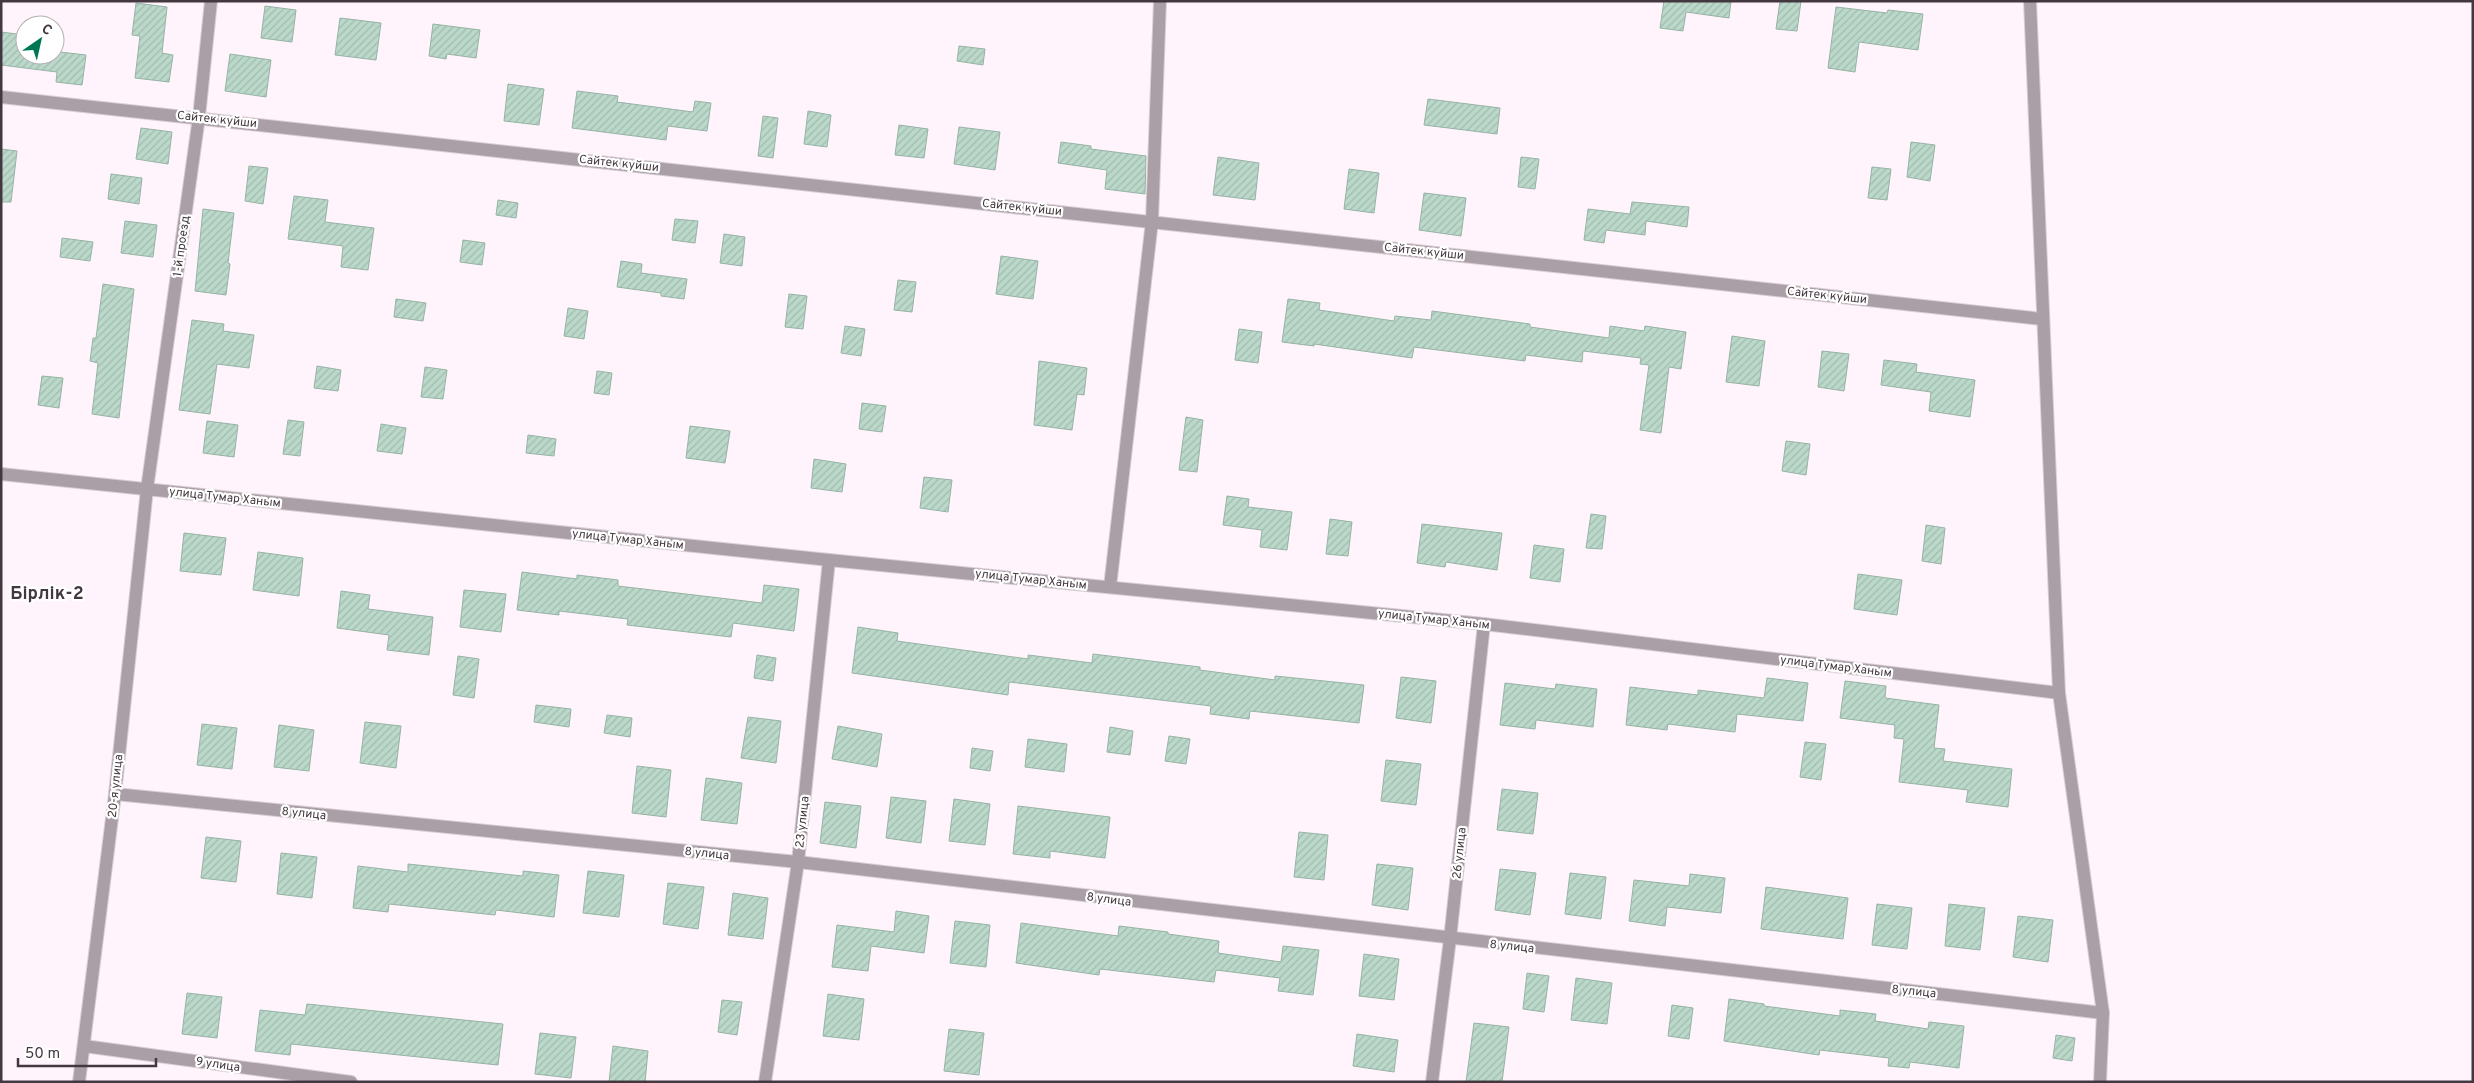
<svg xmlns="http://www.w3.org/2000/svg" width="2474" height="1083" viewBox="0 0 2474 1083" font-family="Overpass,sans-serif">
<defs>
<pattern id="building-hatch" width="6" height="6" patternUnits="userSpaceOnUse" patternTransform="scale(1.25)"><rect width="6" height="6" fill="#bbd9ca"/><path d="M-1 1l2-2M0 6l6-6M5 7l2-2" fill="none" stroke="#a2bbaf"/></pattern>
</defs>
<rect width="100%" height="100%" fill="#fff4fb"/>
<!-- building -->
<g fill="url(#building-hatch)" stroke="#96b3a5">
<polygon points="1664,1 1731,1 1729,18 1686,12 1683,31 1660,28"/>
<polygon points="1780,1 1801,1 1797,31 1776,29"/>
<polygon points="136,3 167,7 162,53 173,55 169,82 135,78 140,36 132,35"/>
<polygon points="265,6 296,10 292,42 261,38"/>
<polygon points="1836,7 1887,13 1888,10 1923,14 1918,50 1859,42 1855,72 1828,68"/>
<polygon points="340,18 381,23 376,60 335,55"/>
<polygon points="433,24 480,30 476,58 447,54 446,59 429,56"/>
<polygon points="1,32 25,35 25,55 59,55 60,52 86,55 82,85 56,82 57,72 1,65"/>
<polygon points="959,46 985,49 983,65 957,61"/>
<polygon points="230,54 271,60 266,97 225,91"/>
<polygon points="508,84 544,89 539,125 504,121"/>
<polygon points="577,91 618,96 617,102 693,112 695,101 711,103 707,131 668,126 666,140 572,128"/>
<polygon points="1428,99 1500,108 1497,134 1424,125"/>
<polygon points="808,111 831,115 827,147 804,144"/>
<polygon points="763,116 778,118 773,158 758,156"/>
<polygon points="899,125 928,129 924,158 895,155"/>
<polygon points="959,127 1000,132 995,170 954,164"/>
<polygon points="141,128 172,132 168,164 136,159"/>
<polygon points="1061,142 1091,146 1091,149 1146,156 1145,194 1105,189 1107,170 1058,163"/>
<polygon points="1911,142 1935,145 1930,181 1907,177"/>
<polygon points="1,149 17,151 11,202 1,202"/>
<polygon points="1218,157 1259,163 1255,200 1213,195"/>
<polygon points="1521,157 1539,159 1535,189 1518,187"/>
<polygon points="249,166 268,168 263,204 245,201"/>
<polygon points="1872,167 1891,169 1887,200 1868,198"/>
<polygon points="1349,169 1379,173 1374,213 1344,209"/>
<polygon points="111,174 142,178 139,204 108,199"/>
<polygon points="1424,193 1466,198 1461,236 1419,230"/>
<polygon points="294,196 328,200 325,222 374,228 368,270 341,267 343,246 288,239"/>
<polygon points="498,200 518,203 516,218 496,215"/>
<polygon points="1632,202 1689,207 1687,227 1646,221 1645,235 1606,230 1604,243 1584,240 1588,209 1630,214"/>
<polygon points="203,209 234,213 228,263 230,264 226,295 195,291"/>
<polygon points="675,219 698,221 695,243 672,240"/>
<polygon points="125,221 157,225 153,257 121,253"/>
<polygon points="724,234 745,237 742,266 720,263"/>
<polygon points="62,238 93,242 90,261 60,257"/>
<polygon points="463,240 485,243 482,265 460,262"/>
<polygon points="1001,256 1038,261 1033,299 996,294"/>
<polygon points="621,261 642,264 641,273 687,279 684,299 661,296 661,293 617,287"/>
<polygon points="898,280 916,282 912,312 894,310"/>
<polygon points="103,284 134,289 119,418 92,414 98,363 90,361 93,338 96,338"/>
<polygon points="789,294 807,296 803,329 785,327"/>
<polygon points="396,299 426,303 423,321 394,317"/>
<polygon points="1288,299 1320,303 1319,310 1394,321 1395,316 1431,320 1432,311 1530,324 1530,327 1609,338 1610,326 1644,331 1645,326 1686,332 1681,369 1669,367 1661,433 1640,430 1649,365 1640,364 1641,358 1583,351 1582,362 1526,355 1525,361 1414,347 1412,358 1314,344 1314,346 1282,342"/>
<polygon points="568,308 588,311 584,339 564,336"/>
<polygon points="192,320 224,324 223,331 254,335 249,368 217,364 210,414 179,410"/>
<polygon points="845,326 865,329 861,356 841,353"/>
<polygon points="1239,329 1262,332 1258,363 1235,360"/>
<polygon points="1732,336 1765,341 1759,386 1726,382"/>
<polygon points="1822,351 1849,354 1844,391 1818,387"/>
<polygon points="1884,360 1917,364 1916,372 1975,380 1970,417 1929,411 1931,392 1881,385"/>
<polygon points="1039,361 1087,368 1084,395 1077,394 1072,430 1034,425"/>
<polygon points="317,366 341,370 338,391 314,388"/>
<polygon points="425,367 447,370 443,399 421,397"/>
<polygon points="597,371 612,373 609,395 594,393"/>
<polygon points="42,376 63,378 59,408 38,405"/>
<polygon points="862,403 886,406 882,432 859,429"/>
<polygon points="1186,417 1203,420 1197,472 1179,470"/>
<polygon points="288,420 304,422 300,456 283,454"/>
<polygon points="207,421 238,425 234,457 203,453"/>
<polygon points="381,424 406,428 402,454 377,451"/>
<polygon points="690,426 730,431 725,463 686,458"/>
<polygon points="528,435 556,439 554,456 526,453"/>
<polygon points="1786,441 1810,444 1806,475 1782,471"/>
<polygon points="814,459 846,464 842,492 811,488"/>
<polygon points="924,477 952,480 948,512 920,508"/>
<polygon points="1227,496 1249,499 1248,507 1292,512 1287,550 1260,547 1262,530 1223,525"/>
<polygon points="1591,514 1606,516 1602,549 1586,548"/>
<polygon points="1330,519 1352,522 1348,556 1326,554"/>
<polygon points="1422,524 1502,533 1497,570 1446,562 1445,567 1417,563"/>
<polygon points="1926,525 1945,528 1941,564 1922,561"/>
<polygon points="184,533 226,538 221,575 180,571"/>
<polygon points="1534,545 1564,549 1560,582 1530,578"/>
<polygon points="258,552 303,558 299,596 253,590"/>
<polygon points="522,572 577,579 577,575 618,580 618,586 762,603 764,585 799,589 794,631 733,623 731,637 627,625 628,619 559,611 559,615 517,610"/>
<polygon points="1858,574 1902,580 1897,615 1854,609"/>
<polygon points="464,590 506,594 501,632 460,627"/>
<polygon points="341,591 370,595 368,609 433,617 429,655 387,650 389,635 337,628"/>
<polygon points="858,627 898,633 897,641 1028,659 1028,655 1092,663 1093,654 1200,667 1200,670 1275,680 1275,676 1364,685 1359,723 1250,711 1249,719 1210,714 1211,706 1009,682 1008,695 852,673"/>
<polygon points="757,655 776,658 773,681 754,678"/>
<polygon points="458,656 479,659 474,698 453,695"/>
<polygon points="1401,677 1436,681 1431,723 1396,718"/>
<polygon points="1767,678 1808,683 1803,721 1737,714 1735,732 1668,724 1667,730 1626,725 1630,687 1698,695 1698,690 1764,698"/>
<polygon points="1845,681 1886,686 1885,698 1939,705 1934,748 1945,749 1943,761 2012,769 2008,807 1966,802 1968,790 1899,782 1904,739 1894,738 1895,725 1840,718"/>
<polygon points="1505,683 1555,689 1556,684 1597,689 1593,727 1536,720 1535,729 1500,725"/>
<polygon points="536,705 571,709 569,727 534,722"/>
<polygon points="607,715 632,718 630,737 604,733"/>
<polygon points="748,717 781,721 776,763 741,758"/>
<polygon points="365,722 401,726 396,768 360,763"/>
<polygon points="202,724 237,728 232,769 197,765"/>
<polygon points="279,725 314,730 309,771 274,767"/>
<polygon points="838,726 882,734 877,767 832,759"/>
<polygon points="1110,727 1133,731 1130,755 1107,752"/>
<polygon points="1169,736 1190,739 1186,764 1165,761"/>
<polygon points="1028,739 1067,744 1064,772 1025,767"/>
<polygon points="1805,742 1826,744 1821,780 1800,777"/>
<polygon points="972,748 993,751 990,771 970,768"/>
<polygon points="1386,760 1421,764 1416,805 1381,801"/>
<polygon points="637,766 671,770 666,817 632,813"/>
<polygon points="706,778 742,783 737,824 701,820"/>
<polygon points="1502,789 1538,793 1533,834 1497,830"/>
<polygon points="891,797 926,801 921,843 886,838"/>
<polygon points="954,799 990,804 985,845 949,841"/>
<polygon points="825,802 861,806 856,848 820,843"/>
<polygon points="1018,806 1110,817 1105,858 1050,851 1050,858 1013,854"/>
<polygon points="1299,832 1328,835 1324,880 1294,877"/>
<polygon points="206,837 241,841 236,882 201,878"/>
<polygon points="281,853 317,857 312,898 277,894"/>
<polygon points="408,864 523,876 523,871 559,875 554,917 496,910 495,915 389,904 388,912 353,908 358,866 408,872"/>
<polygon points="1377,864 1413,868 1408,910 1372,905"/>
<polygon points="1500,869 1536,873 1530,915 1495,910"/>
<polygon points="588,871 624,875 619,917 583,913"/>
<polygon points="1570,873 1606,877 1601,919 1565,914"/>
<polygon points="1690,874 1725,878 1721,913 1667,907 1665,926 1629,921 1634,880 1689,886"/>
<polygon points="668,883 704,887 698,929 663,924"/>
<polygon points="1766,887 1848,898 1843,939 1761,929"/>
<polygon points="733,893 768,898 763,939 728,935"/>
<polygon points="1877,904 1912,908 1907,949 1872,945"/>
<polygon points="1949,904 1985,908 1980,950 1945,946"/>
<polygon points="896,911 929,916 924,953 871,946 868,971 832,967 837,925 894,932"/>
<polygon points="2018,916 2053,920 2048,962 2013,957"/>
<polygon points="955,921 990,925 986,967 950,963"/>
<polygon points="1021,923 1118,936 1119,926 1168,932 1168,934 1219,941 1218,953 1281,962 1283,946 1319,950 1313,995 1278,991 1280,978 1216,970 1214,982 1100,969 1099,975 1016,963"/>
<polygon points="1364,954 1399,959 1394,1000 1359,996"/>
<polygon points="1527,973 1549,976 1544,1012 1523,1009"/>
<polygon points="1576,978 1612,983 1607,1024 1571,1020"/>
<polygon points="187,993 222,997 217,1038 182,1034"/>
<polygon points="828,994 864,999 859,1040 823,1036"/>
<polygon points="1729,999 1764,1004 1764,1006 1840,1016 1840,1010 1876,1014 1875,1021 1928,1029 1929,1022 1964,1026 1959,1068 1910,1062 1909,1068 1888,1066 1889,1058 1820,1050 1819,1055 1724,1041"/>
<polygon points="722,1000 742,1002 737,1035 718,1032"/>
<polygon points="307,1004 503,1024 498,1065 291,1044 290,1055 255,1051 260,1010 305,1015"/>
<polygon points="1672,1005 1693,1008 1689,1039 1668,1036"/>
<polygon points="1474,1023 1509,1027 1502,1082 1466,1082"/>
<polygon points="949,1029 984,1033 979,1075 944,1071"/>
<polygon points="540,1033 576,1037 571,1078 535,1074"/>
<polygon points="1357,1034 1398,1040 1394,1072 1353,1066"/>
<polygon points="2056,1035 2075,1038 2072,1061 2053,1058"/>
<polygon points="613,1046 648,1051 645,1082 609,1082"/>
</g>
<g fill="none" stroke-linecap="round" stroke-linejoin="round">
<!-- minor casing -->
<g stroke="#d9ced5" stroke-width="14">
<g id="minor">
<polyline points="2030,1 2059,693 2103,1013 2100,1082"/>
<polyline points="1,97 2042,319"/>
<polyline points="1,474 829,560 1484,624 2059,693"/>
<polyline points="1110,587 1152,221 1160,1"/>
<polyline points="115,794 798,862 2103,1013"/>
<polyline points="84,1046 351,1082"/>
<polyline points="79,1082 115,794 147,489 199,117 211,1"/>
<polyline points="765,1082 798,862 829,560"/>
<polyline points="1432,1082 1450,939 1484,624"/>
</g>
</g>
<!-- minor -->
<use href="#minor" stroke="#ab9fa7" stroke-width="12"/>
</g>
<g text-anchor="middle" stroke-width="4.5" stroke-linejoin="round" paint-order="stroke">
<!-- street labels -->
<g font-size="12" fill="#43383f" stroke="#fff">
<text transform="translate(217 119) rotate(6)" y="4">Сайтек куйши</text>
<text transform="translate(619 163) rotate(6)" y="4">Сайтек куйши</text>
<text transform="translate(1022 207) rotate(6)" y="4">Сайтек куйши</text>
<text transform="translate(181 246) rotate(-82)" y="4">1-й проезд</text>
<text transform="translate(1424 251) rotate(6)" y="4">Сайтек куйши</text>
<text transform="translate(1827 295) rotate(6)" y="4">Сайтек куйши</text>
<text transform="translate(225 497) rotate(6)" y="4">улица Тумар Ханым</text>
<text transform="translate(628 539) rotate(6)" y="4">улица Тумар Ханым</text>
<text transform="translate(1031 579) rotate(6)" y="4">улица Тумар Ханым</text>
<text transform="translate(1434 619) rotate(6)" y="4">улица Тумар Ханым</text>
<text transform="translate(1836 666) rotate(7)" y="4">улица Тумар Ханым</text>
<text transform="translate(115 786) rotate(-84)" y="4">20-я улица</text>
<text transform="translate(304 813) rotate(6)" y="4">8 улица</text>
<text transform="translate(802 822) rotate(-84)" y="4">23 улица</text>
<text transform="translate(707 853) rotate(6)" y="4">8 улица</text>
<text transform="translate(1459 853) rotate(-84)" y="4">26 улица</text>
<text transform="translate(1109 899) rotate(7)" y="4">8 улица</text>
<text transform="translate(1512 946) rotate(6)" y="4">8 улица</text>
<text transform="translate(1914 991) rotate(6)" y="4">8 улица</text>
<text transform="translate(218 1064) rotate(8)" y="4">9 улица</text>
</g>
<!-- district labels -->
<g font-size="18" font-weight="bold" fill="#43383f" stroke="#fff">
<text x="47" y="599">Бірлік-2</text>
</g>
</g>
<!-- border -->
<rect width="2474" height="1083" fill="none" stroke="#43383f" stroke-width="5"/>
<!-- north arrow -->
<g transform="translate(40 40) rotate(34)"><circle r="24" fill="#ffffff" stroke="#b4afb2"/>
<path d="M0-4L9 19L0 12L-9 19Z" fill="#007754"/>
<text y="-8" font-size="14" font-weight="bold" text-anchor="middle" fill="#43383f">С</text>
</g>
<!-- scale -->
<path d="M18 1058v8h138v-8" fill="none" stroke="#43383f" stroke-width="2.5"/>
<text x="25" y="1058" font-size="15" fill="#43383f" stroke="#ffffff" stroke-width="4" paint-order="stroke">50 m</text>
</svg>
